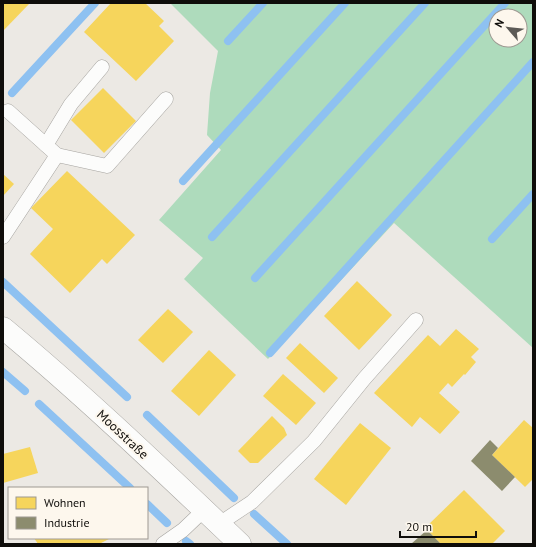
<svg xmlns="http://www.w3.org/2000/svg" width="536" height="547" viewBox="0 0 536 547" font-family="'PT Sans',sans-serif">
<rect width="100%" height="100%" fill="#ece9e4"/>
<!-- green -->
<path fill="#aedbbc" fill-rule="evenodd" d="M170 3H533V348L394 223 268 359 184 279 203 258 159 220 221 150 207 135 210 93 218 51ZM496 16H520V40H496Z"/>
<!-- homes -->
<g fill="#f6d55c">
<polygon points="3,3 30,3 3,31"/>
<polygon points="111,3 145,3 164,21 159,26 174,41 136,81 84,32"/>
<polygon points="103,88 136,121 104,153 71,120"/>
<polygon points="67,171 135,235 107,264 102,259 70,293 30,254 53,229 31,208"/>
<polygon points="3,174 14,184 3,196"/>
<polygon points="357,281 392,315 359,350 324,316"/>
<polygon points="168,309 193,332 163,363 138,340"/>
<polygon points="456,329 479,349 471,357 476,362 465,375 464,374 452,387 448,383 439,393 460,412 440,434 420,417 412,427 374,393 428,335 440,346"/>
<polygon points="300,343 338,378 324,393 286,358"/>
<polygon points="209,350 236,375 199,416 171,391"/>
<polygon points="283,374 316,403 296,425 263,396"/>
<polygon points="272,416 284,428 287,435 258,463 250,463 238,451"/>
<polygon points="524,420 533,428 533,479 525,487 492,455"/>
<polygon points="360,423 391,448 346,505 314,479"/>
<polygon points="30,447 38,473 3,483 3,454"/>
<polygon points="464,490 505,531 492,544 441,544 425,528"/>
<polygon points="34,538 111,538 99,544 38,544"/>
</g>
<!-- industry -->
<g fill="#8c8c6e">
<polygon points="490,440 498,448 492,455 515,477 502,491 471,461"/>
<polygon points="427,530 441,544 411,544"/>
</g>
<g fill="none" stroke-linecap="round" stroke-linejoin="round">
<!-- stream -->
<g stroke="#8ec1f1" stroke-width="8">
<polyline points="228,41 263,3"/>
<polyline points="12,93 95,3"/>
<polyline points="183,181 345,3"/>
<polyline points="212,237 425,3"/>
<polyline points="492,239 533,194"/>
<polyline points="255,278 505,3"/>
<polyline points="3,282 127,397"/>
<polyline points="270,353 533,62"/>
<polyline points="3,372 25,391"/>
<polyline points="39,404 130,488"/>
<polyline points="147,415 234,498"/>
<polyline points="147,504 167,523"/>
<polyline points="254,514 287,544"/>
<polyline points="186,541 190,544"/>
</g>
<!-- service casing -->
<g stroke="#a6a4a0" stroke-width="15">
<g id="service">
<polyline points="46,145 71,104 102,67"/>
<polyline points="57,155 107,166 166,99"/>
<polyline points="3,237 57,155 8,111"/>
<polyline points="219,524 252,502 314,441 364,379 416,320"/>
<polyline points="163,544 183,530 204,510"/>
</g>
</g>
<!-- tertiary casing -->
<g stroke="#a6a4a0" stroke-width="23">
<path id="tertiary" d="M3 328C85 396 162 470 240 544"/>
</g>
<!-- service -->
<use href="#service" stroke="#fcfcfb" stroke-width="14"/>
<!-- tertiary -->
<use href="#tertiary" stroke="#fcfcfb" stroke-width="22"/>
</g>
<g text-anchor="middle" stroke-width="4" stroke-linejoin="round" paint-order="stroke">
<!-- street labels -->
<g font-size="13" fill="#0f0d0a" stroke="#fdf7ed">
<text transform="translate(123 434) rotate(43)" y="5">Moosstraße</text>
</g>
</g>
<!-- border -->
<rect width="536" height="547" fill="none" stroke="#0f0d0a" stroke-width="8"/>
<!-- legend -->
<rect x="8" y="487" width="140" height="52" fill="#fdf7ed" stroke="#9e9992"/>
<rect x="16" y="497" width="20" height="12" fill="#f6d55c" stroke="#9e9992"/>
<text x="44" y="507" font-size="12" fill="#0f0d0a">Wohnen</text>
<rect x="16" y="517" width="20" height="12" fill="#8c8c6e" stroke="#9e9992"/>
<text x="44" y="527" font-size="12" fill="#0f0d0a">Industrie</text>
<!-- north arrow -->
<g transform="translate(508 28) rotate(298)"><circle r="19" fill="#fdf7ed" stroke="#9e9992"/>
<path d="M0-3L7 15L0 10L-7 15Z" fill="#5c5a56"/>
<text y="-6" font-size="11" font-weight="bold" text-anchor="middle" fill="#0f0d0a">N</text>
</g>
<!-- scale -->
<path d="M400 531v6h76v-6" fill="none" stroke="#0f0d0a" stroke-width="2"/>
<text x="406" y="531" font-size="12" fill="#0f0d0a" stroke="#fdf7ed" stroke-width="3" paint-order="stroke">20 m</text>
</svg>
